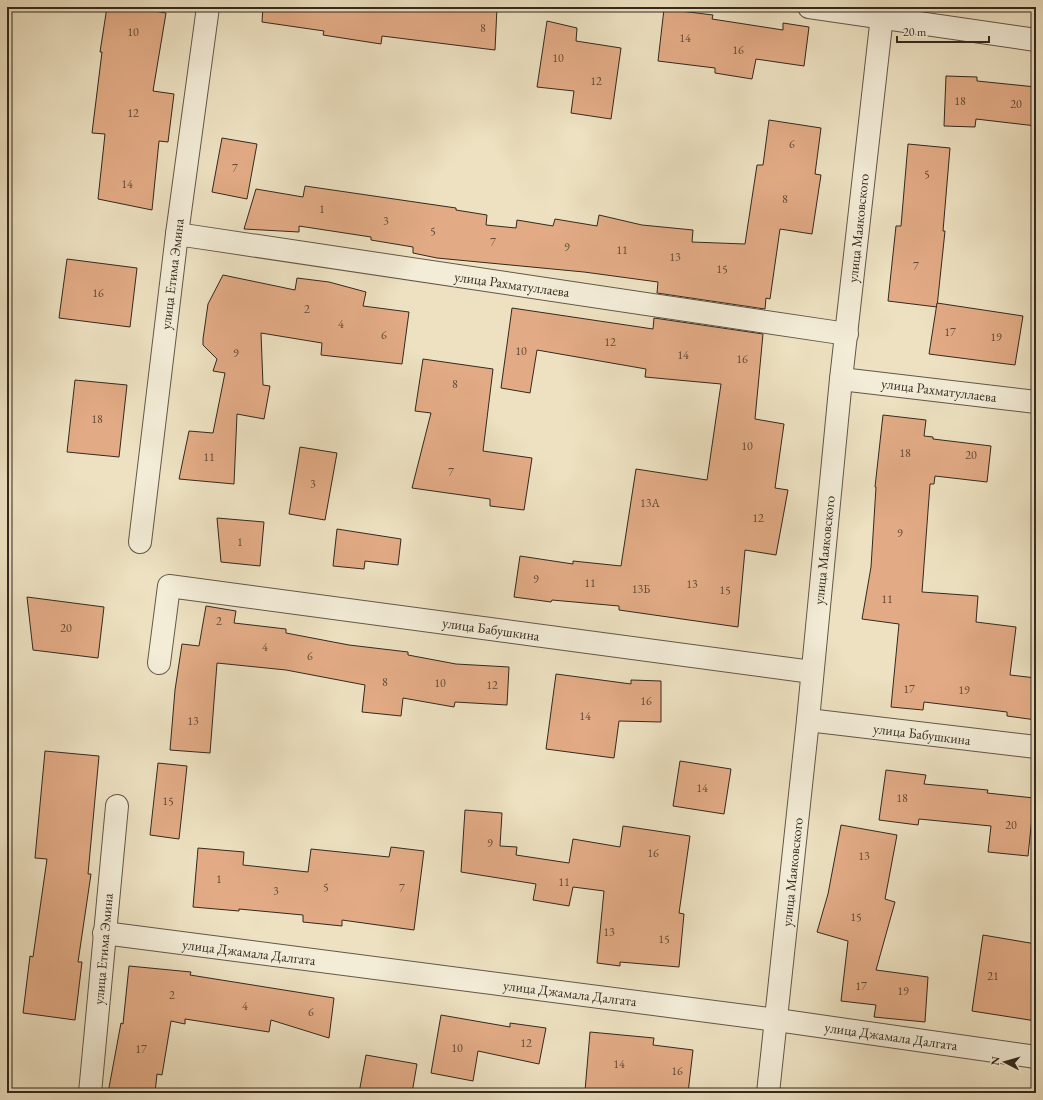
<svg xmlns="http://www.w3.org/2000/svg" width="1043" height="1100" viewBox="0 0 1043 1100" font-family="'EB Garamond',serif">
<rect width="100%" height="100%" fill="#ede1c1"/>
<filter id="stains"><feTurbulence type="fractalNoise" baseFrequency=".005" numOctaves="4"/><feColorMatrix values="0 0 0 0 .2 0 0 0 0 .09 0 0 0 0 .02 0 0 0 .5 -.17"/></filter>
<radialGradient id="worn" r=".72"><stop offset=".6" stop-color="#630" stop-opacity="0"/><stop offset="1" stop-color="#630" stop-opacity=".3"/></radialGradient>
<!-- building -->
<g fill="#e2ab85" stroke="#33291e">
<polygon points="107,7 130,7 166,13 153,91 174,94 168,142 159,141 152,210 98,199 105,134 92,133 102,52 100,52"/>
<polygon points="263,7 497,7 495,50 382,36 381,44 323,35 324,31 262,22"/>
<polygon points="664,9 713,15 712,19 783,30 783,23 809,27 804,66 756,59 752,79 715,73 715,68 658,61"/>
<polygon points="547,21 577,28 576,41 621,48 611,119 571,113 574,91 537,87"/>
<polygon points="946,76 977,77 977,81 1036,87 1036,126 976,119 975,127 944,126"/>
<polygon points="769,120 821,128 815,174 821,175 812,234 780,229 770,299 766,298 765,309 657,293 658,282 584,272 437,258 413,253 413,247 371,240 371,237 299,226 299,232 244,229 256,189 303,197 305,186 456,208 456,210 487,215 486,225 516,228 517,220 553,226 555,219 597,226 599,215 642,225 693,230 692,242 745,244 757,165 763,165"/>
<polygon points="222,138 257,144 247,199 212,192"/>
<polygon points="908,144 950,148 943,231 945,231 937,307 888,301 896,226 901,226"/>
<polygon points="67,259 137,268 130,327 59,318"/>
<polygon points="223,275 295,290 297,278 329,282 366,292 363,306 409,312 402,364 321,355 322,343 261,333 263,385 270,386 264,419 237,414 234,484 179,479 189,431 213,433 225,373 213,371 217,359 203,345 203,339 208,304"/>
<polygon points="937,303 1023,316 1015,365 929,354"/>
<polygon points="512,308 653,329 654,318 763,334 755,419 784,424 775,488 788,490 776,555 745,550 738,627 619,610 619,606 552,600 551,602 514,597 520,556 573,564 573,561 621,566 636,469 707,480 721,384 645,377 646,369 537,350 530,393 501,388"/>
<polygon points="423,359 493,369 483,451 532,458 524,510 490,506 490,499 412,488 431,413 415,411"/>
<polygon points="75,380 127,385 119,457 67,452"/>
<polygon points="883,415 926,420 924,436 933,437 933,439 991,446 987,482 935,476 934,484 930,484 922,592 978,596 976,622 1016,627 1010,675 1036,678 1036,720 1007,716 1007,712 924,702 923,710 891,707 899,624 862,619 871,567 876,487 875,487"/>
<polygon points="300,447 337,453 325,520 289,514"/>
<polygon points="217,518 264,522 260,566 221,562"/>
<polygon points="337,529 401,539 398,565 365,561 364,569 333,566"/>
<polygon points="27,597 104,607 98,658 33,650"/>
<polygon points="206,606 236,611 234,623 286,629 286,633 349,645 408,652 408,655 456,664 509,667 507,705 455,702 454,707 403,698 401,716 362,712 365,685 286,670 217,663 210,753 170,750 175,690 182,644 199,646"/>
<polygon points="556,674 631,684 631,680 661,681 661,722 619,721 614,758 546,749"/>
<polygon points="45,751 99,756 88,874 91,874 78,962 82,962 75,1020 23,1013 30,956 33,957 47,859 35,858"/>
<polygon points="680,761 731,769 724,814 673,806"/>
<polygon points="158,763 187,766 179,839 150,835"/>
<polygon points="886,770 926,775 924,784 988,790 987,793 1034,798 1028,856 988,852 991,826 919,819 918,825 879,820"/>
<polygon points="465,810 502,813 500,846 517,847 516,855 569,863 573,839 620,847 623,826 690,836 679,913 684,914 679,967 620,962 620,966 597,963 604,891 573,887 569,906 533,900 536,884 461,872"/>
<polygon points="841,825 897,835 885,899 895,902 876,970 928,977 925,1022 874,1017 876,1005 841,1001 848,941 817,932 828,894"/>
<polygon points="391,847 424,851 414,930 342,920 342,926 303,922 303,915 239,909 239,911 193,907 198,848 244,852 243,865 308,872 311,849 389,857"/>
<polygon points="983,935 1036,944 1036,1021 972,1011"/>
<polygon points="129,966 191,972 190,975 334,998 329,1038 271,1020 269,1032 185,1019 185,1024 171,1021 162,1075 157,1074 155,1093 108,1093 121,1023 123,1024"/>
<polygon points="441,1015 510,1027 510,1023 546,1028 539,1064 478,1051 473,1081 431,1073"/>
<polygon points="590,1032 654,1038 653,1045 693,1050 688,1093 606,1093 585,1091"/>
<polygon points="366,1055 417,1064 412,1093 359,1093"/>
</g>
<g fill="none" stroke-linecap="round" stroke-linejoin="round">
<!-- minor casing -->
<g stroke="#625747" stroke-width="24">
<g id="minor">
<polyline points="809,7 1036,40"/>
<polyline points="177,234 847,334"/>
<polyline points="841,379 1036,402"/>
<polyline points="140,542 177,234 208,7"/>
<polyline points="159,663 169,586 812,672"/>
<polyline points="808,720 1036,747"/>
<polyline points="104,933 777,1020 1036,1057"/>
<polyline points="90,1093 117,806"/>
</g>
</g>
<!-- tertiary casing -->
<g stroke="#625747" stroke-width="24">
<polyline id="tertiary" points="768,1093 808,720 841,379 883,7"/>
</g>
<!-- minor -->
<use href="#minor" stroke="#f3ecd7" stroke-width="22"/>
<!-- tertiary -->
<use href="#tertiary" stroke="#f3ecd7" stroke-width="22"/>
</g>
<g text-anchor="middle" stroke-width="3" stroke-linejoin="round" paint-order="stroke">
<!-- number labels -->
<g font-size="12" fill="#5f4a38">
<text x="483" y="32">8</text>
<text x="133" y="36">10</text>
<text x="685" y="42">14</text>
<text x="738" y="54">16</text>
<text x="558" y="62">10</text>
<text x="596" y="85">12</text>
<text x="960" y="105">18</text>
<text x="1016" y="108">20</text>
<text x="133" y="117">12</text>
<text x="792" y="148">6</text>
<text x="235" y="172">7</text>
<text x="927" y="178">5</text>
<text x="127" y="188">14</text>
<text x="785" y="203">8</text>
<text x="322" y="213">1</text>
<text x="386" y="225">3</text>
<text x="433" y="235">5</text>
<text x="493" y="246">7</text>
<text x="567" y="251">9</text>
<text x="622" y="254">11</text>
<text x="675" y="261">13</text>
<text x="916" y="270">7</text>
<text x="722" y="273">15</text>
<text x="98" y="297">16</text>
<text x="307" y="313">2</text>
<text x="341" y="328">4</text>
<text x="950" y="336">17</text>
<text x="384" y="339">6</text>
<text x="996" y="341">19</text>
<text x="610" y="346">12</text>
<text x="521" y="355">10</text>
<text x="236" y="357">9</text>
<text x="683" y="359">14</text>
<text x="742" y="363">16</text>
<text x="455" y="388">8</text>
<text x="97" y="423">18</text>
<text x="747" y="450">10</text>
<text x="905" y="457">18</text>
<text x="971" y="459">20</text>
<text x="209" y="461">11</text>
<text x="451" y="476">7</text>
<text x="313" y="488">3</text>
<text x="650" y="507">13А</text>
<text x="758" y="522">12</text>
<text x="900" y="537">9</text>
<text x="240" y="546">1</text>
<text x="536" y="583">9</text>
<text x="590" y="587">11</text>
<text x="692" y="588">13</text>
<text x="641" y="593">13Б</text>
<text x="725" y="594">15</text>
<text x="887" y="603">11</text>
<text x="219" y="625">2</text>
<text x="66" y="632">20</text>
<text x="265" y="651">4</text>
<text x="310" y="660">6</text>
<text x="385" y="686">8</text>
<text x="440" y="687">10</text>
<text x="492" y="689">12</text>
<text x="909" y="693">17</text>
<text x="964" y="694">19</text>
<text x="646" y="705">16</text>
<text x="585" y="720">14</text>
<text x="193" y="725">13</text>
<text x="702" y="792">14</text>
<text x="902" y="802">18</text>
<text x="168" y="805">15</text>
<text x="1011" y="829">20</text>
<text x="490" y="847">9</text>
<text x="653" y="857">16</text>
<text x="864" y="860">13</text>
<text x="219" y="883">1</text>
<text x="564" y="886">11</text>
<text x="326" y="891">5</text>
<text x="402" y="892">7</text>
<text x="276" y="895">3</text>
<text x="856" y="921">15</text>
<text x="609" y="936">13</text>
<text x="664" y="943">15</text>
<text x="993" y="980">21</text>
<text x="861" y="990">17</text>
<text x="903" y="995">19</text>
<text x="172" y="999">2</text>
<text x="245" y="1010">4</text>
<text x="311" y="1016">6</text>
<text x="526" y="1047">12</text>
<text x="457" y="1052">10</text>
<text x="141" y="1053">17</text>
<text x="619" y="1068">14</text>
<text x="677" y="1075">16</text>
</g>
<!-- street labels -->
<g font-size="14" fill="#33291e" stroke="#f3ecd7">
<text transform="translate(858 228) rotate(-84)" y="5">улица Маяковского</text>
<text transform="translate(172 274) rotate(-83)" y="5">улица Етима Эмина</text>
<text transform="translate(512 284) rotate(8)" y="5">улица Рахматуллаева</text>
<text transform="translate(939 390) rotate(7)" y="5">улица Рахматуллаева</text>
<text transform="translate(824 550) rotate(-84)" y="5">улица Маяковского</text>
<text transform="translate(491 629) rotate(8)" y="5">улица Бабушкина</text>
<text transform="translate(922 734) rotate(7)" y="5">улица Бабушкина</text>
<text transform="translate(792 872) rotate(-84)" y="5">улица Маяковского</text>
<text transform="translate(103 949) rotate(-85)" y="5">улица Етима Эмина</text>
<text transform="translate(249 952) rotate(7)" y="5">улица Джамала Далгата</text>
<text transform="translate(570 993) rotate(7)" y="5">улица Джамала Далгата</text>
<text transform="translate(891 1036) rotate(8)" y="5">улица Джамала Далгата</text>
</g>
</g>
<!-- margin -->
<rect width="1043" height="1100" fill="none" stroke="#ede1c1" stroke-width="24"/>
<rect x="8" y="8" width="1027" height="1084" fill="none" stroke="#33291e" stroke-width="2"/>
<rect x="12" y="12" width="1019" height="1076" fill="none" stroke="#33291e"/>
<!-- north arrow -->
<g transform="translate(1005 1062) rotate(276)" stroke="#f3ecd7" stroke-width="3" paint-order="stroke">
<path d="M0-3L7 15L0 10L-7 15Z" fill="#33291e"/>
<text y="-6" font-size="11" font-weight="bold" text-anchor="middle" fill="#33291e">N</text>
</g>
<!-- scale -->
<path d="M897 36v6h92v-6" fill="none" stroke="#33291e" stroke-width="2"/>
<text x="903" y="36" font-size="12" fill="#33291e" stroke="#f3ecd7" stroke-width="3" paint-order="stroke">20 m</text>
<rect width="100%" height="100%" filter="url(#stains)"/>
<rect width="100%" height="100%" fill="url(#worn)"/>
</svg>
